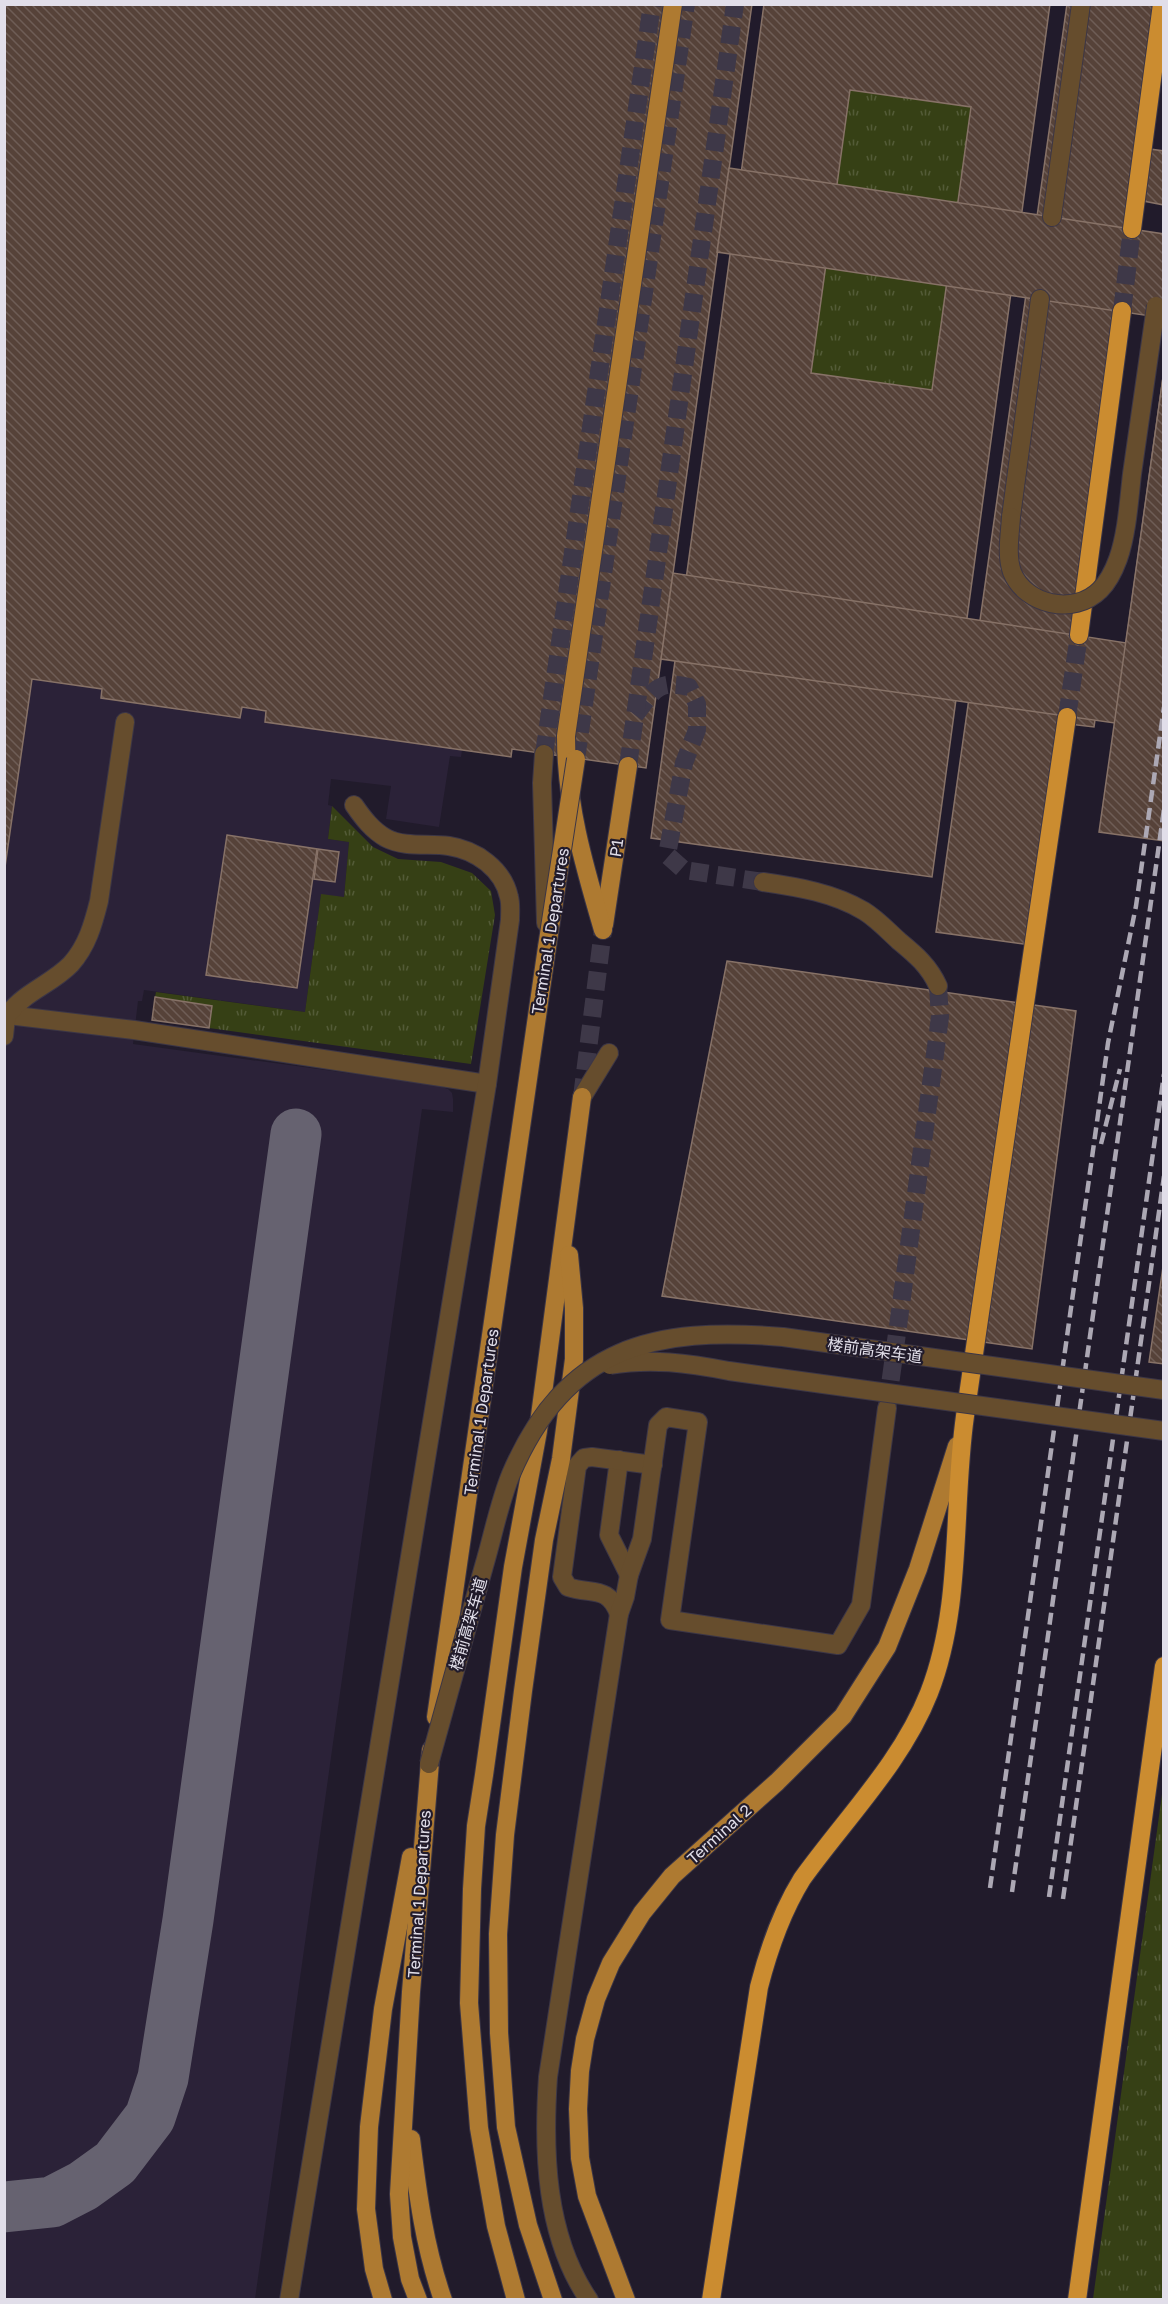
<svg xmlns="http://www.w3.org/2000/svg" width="1168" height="2304" viewBox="0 0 1168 2304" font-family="'Golos Text','Noto Sans SC',sans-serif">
<defs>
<pattern id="grass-tufts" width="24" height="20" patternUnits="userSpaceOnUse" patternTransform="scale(1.5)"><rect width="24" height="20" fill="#364015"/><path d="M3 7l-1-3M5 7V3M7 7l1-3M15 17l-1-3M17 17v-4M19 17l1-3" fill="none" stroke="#535b37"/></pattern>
<pattern id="building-back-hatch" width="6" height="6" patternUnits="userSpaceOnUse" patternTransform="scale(1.5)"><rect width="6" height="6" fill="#564239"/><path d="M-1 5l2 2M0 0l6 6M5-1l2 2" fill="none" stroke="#6e5d56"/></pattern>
</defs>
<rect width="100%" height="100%" fill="#211b2b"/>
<!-- built -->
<polygon fill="#2b2238" points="5,5 752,5 646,768 512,749 511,757 462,750 461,757 450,756 439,827 386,819 391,786 331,779 328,805 332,806 328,839 349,842 344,897 321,895 305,1012 144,990 142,1001 138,1001 133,1044 436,1085 448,1089 452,1093 453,1099 453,1112 422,1109 255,2299 5,2300"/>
<!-- grass -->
<g fill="url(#grass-tufts)">
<polygon points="850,90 971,107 932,390 811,373"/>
<polygon points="332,806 373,847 398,859 441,862 472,873 491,891 495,915 471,1064 209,1028 212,1006 155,997 156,992 305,1012 321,894 344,897 349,842 328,839"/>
<polygon points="1163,1787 1163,2299 1093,2299"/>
</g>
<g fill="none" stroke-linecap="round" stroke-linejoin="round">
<!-- taxiway -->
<polyline stroke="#666270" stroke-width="51" points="4,2207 52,2202 83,2186 115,2163 150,2117 163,2078 188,1920 296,1134"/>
</g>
<!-- building -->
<g fill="url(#building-back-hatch)" stroke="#877267" stroke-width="1.5" fill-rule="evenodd">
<polygon points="4,4 752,4 646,768 512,749 511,757 265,722 266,711 242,707 240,718 101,698 102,689 32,679 4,874"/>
<path d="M764 4H1050L932 877 651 838ZM850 90 971 107 932 390 811 373Z"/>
<polygon points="1067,4 1164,4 1150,149 1164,151 1164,205 1143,201 1076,674 1101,678 1094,727 1069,724 1038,946 936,932"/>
<polygon points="729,168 1164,234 1164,318 717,252"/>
<polygon points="1164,370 1164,730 661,659 673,573 1126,643"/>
<polygon points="1164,370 1164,841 1099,832"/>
<polygon points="227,835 317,849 297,988 206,975"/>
<polygon points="318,849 339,852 335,882 314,879"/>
<polygon points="727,961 1076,1011 1032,1349 662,1296"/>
<polygon points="155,997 212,1006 209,1028 152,1020"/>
<polygon points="1164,1260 1164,1364 1149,1362"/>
</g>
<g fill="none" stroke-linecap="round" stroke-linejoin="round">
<!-- minor-tunnel -->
<g stroke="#3e3848" stroke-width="18" stroke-dasharray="18 9" stroke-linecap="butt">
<path d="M635 715C654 691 657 679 689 687L697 704V730L684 763 667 855 684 870 763 882"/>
<polyline points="544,754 652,4"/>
<polyline points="887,1407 940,1017 938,986"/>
</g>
<!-- major-tunnel -->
<g stroke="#3e3848" stroke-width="18" stroke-dasharray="18 9" stroke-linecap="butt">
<polyline points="576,759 686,4"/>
<polyline points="628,766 735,4"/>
<polyline points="582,1097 603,930"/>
</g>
<!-- highway-tunnel -->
<g stroke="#3e3848" stroke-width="18" stroke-dasharray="18 9" stroke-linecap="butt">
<polyline points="1122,311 1132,229"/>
<polyline points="1067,717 1079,635"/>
</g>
<!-- minor casing -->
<g stroke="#3c3646" stroke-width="20">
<g id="minor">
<polyline points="1052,217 1081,4"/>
<polyline points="1011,517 1040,299"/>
<polyline points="544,754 542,783 546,923"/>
<path d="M763 882C798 887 834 893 864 911 877 919 888 931 899 941 916 955 929 966 938 986"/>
<polyline points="8,1015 134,1030 487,1084"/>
<path d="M4 1036C5 1029 5 1018 9 1013 25 992 53 983 71 964 87 946 93 925 99 901L125 722"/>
<polyline points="582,1097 609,1053"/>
<polyline points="619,1460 609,1535 629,1575"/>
<path d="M619 1614C608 1585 592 1595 568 1587L562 1577 577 1466 584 1458 592 1457 653 1465"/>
<path d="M289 2300 487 1084 510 920C510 913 511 904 509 897 503 869 476 850 449 846 429 843 405 848 386 838 372 830 363 818 354 805"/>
<path d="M589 2300C545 2236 543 2151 548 2077L619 1614 625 1597 629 1575 642 1539 658 1425 666 1417 698 1422 670 1620 838 1645 861 1605 887 1408"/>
</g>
</g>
<!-- major casing -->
<g stroke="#3c3646" stroke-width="20">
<g id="major">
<polyline points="604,925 628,766"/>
<path d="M603 930C584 865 566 805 566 736L673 4"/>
<path d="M436 1717C475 1460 508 1203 547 947"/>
<path d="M411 2139C418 2196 424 2245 443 2300"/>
<polyline points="383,2300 374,2269 366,2209 369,2127 383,2009 411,1857"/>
<polyline points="418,2300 410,2279 402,2237 399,2194 411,1992 431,1750"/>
<polyline points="516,2300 496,2226 479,2128 469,2003 472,1889 476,1826 484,1775 513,1567 538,1431 582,1097"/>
<polyline points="553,2300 528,2225 506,2127 499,2033 498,1934 505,1835 523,1691 544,1540 561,1459 574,1359 574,1308 569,1255"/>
<polyline points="626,2300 587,2196 580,2158 578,2109 580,2071 585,2039 596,1999 611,1963 642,1913 672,1876 777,1782 843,1716 887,1647 918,1569 957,1446"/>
</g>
</g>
<!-- highway casing -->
<g stroke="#3c3646" stroke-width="20">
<g id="highway">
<polyline points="1132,229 1162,4"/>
<polyline points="1079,635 1122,311"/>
<path d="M711 2300 759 1987C769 1948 781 1913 802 1879 845 1819 902 1762 929 1693 963 1606 952 1508 965 1416 998 1183 1033 950 1067 717"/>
<polyline points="1077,2300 1164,1666"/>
</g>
</g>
<!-- minor -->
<use href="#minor" stroke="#664d2d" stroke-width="18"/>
<!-- major -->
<use href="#major" stroke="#ae7a31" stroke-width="18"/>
<!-- highway -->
<use href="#highway" stroke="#cb8c30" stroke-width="18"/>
<!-- rail -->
<g stroke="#aca8b4" stroke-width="4.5" stroke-dasharray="12 6" stroke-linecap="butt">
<polyline points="1101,1144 1120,1069"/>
<polyline points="990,1888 1108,1043 1136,906 1164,707"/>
<polyline points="1012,1892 1164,809"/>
<polyline points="1049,1897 1164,1074"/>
<polyline points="1063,1899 1164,1176"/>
</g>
<!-- minor-bridge casing -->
<g stroke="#3c3646" stroke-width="20" stroke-linecap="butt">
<g id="minor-bridge">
<path d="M1011 517C1010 535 1006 554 1012 572 1025 605 1074 616 1100 590 1108 582 1114 570 1118 559 1127 534 1129 500 1132 474 1140 418 1148 362 1156 306"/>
<path d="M610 1365C651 1358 688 1363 729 1371L1164 1431"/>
<path d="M429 1764C447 1698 466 1632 484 1566 493 1536 499 1503 511 1474 566 1346 654 1326 783 1337L1164 1390"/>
</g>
</g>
<!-- major-bridge casing -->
<g stroke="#3c3646" stroke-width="20" stroke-linecap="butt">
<polyline id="major-bridge" points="547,947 576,759"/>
</g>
<!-- minor-bridge -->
<use href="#minor-bridge" stroke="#664d2d" stroke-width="18"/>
<!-- major-bridge -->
<use href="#major-bridge" stroke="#ae7a31" stroke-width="18"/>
</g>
<g text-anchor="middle" stroke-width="4.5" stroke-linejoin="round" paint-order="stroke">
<!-- street labels -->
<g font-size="16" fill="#e1dee9" stroke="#211b2b">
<text transform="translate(616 848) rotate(-82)" y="6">P1</text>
<text transform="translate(550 931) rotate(-81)" y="6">Terminal 1 Departures</text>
<text transform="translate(875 1350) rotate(8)" y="6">楼前高架车道</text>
<text transform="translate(481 1412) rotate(-82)" y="6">Terminal 1 Departures</text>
<text transform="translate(468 1624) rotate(-74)" y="6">楼前高架车道</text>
<text transform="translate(719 1834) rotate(-42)" y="6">Terminal 2</text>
<text transform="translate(419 1894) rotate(-86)" y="6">Terminal 1 Departures</text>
</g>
</g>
<!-- border -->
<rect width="1168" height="2304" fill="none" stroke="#e1dee9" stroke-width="12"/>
</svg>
